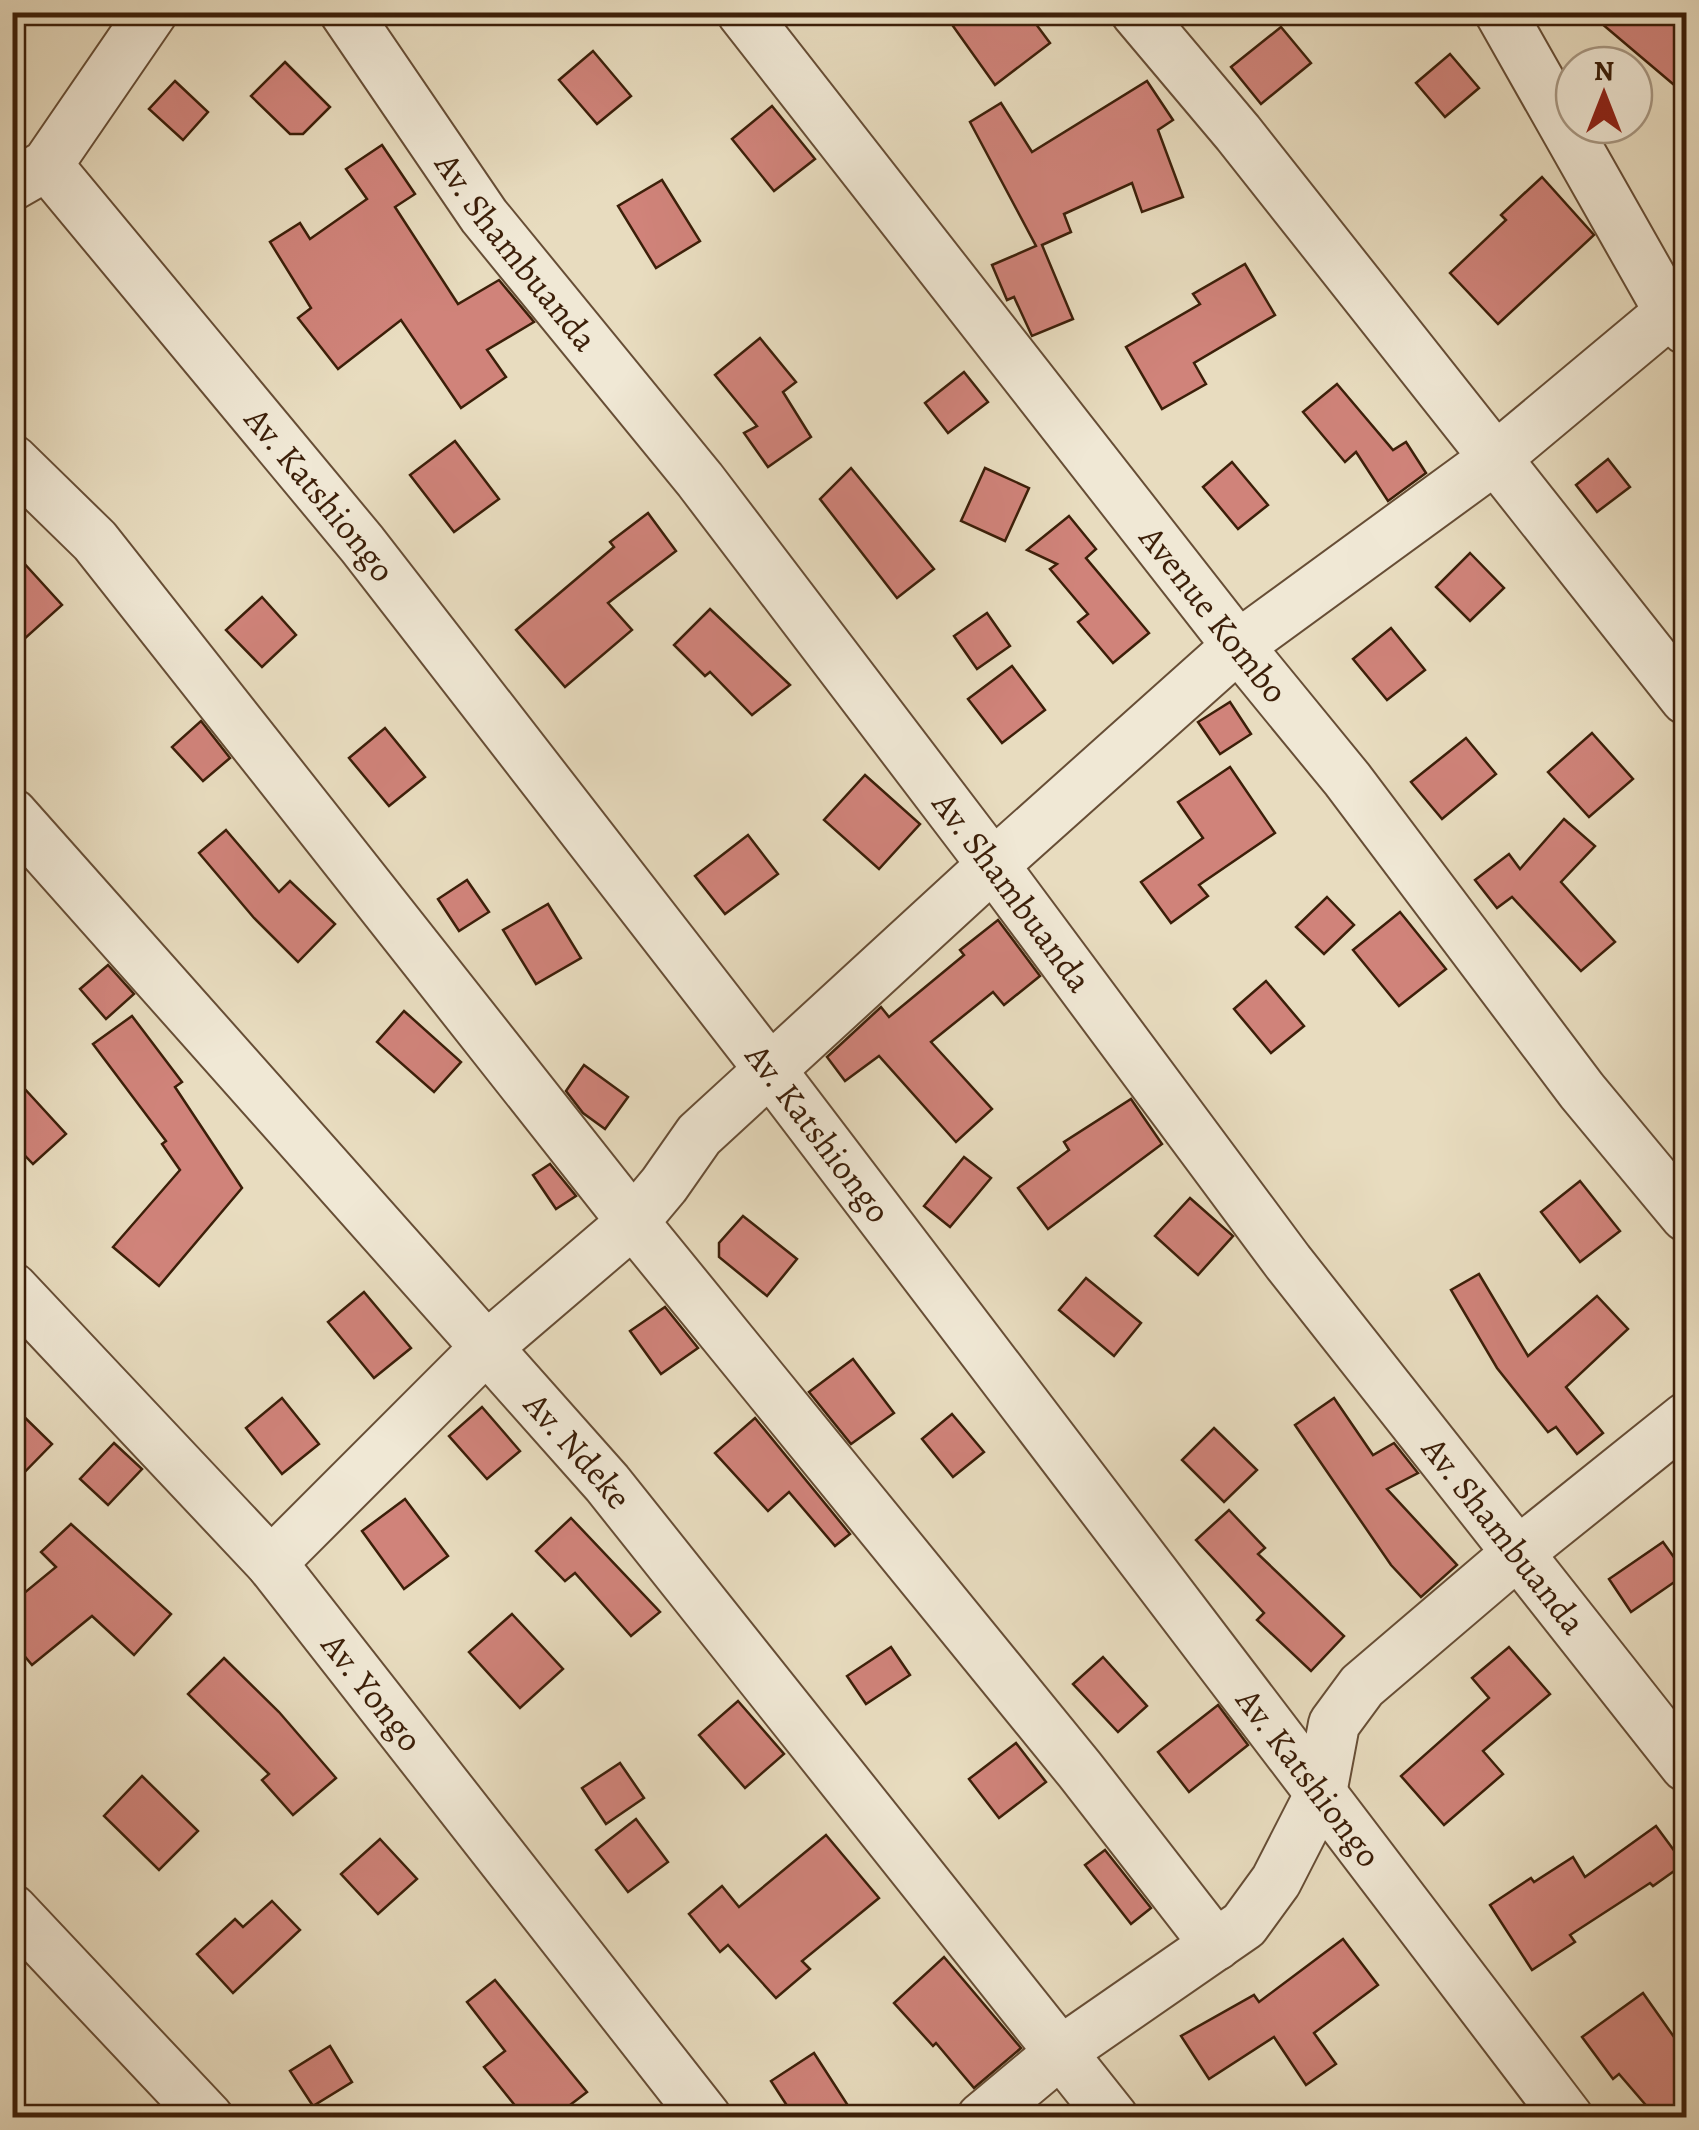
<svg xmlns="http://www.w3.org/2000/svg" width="1699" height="2130" viewBox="0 0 1699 2130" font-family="Alegreya,serif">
<rect width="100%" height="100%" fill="#e8dcbf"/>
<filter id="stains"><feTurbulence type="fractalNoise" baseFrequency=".002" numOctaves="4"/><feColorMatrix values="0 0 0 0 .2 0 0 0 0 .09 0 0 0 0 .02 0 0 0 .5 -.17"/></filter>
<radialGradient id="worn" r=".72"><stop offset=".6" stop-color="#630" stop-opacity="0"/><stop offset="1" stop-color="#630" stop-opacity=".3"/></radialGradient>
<!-- building -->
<g fill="#d0837a" stroke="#3c1f09" stroke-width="2.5">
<polygon points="943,12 1027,12 1050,43 995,85"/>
<polygon points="1588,12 1673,12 1686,24 1686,95"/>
<polygon points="1281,27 1311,63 1261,104 1231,67"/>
<polygon points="593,51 631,96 597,124 559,80"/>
<polygon points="1450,54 1479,88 1445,117 1416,83"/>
<polygon points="285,62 330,107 303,134 290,134 251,96"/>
<polygon points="175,81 208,112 183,140 149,109"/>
<polygon points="1147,81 1173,120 1158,130 1183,197 1142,212 1132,183 1064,214 1071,232 1042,245 1073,319 1032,336 1014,297 1007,300 992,265 1036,246 970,122 1001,103 1032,152"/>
<polygon points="772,106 815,159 774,191 732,139"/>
<polygon points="382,145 415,194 395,207 458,304 499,280 534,322 487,350 506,377 461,408 401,320 338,369 298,318 311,308 270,242 300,223 310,239 367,199 346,169"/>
<polygon points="1542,177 1594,235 1498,324 1450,273 1506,220 1501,215"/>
<polygon points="662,180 700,241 656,268 618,206"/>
<polygon points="1245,264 1275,315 1194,363 1206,384 1162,409 1126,347 1200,304 1193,294"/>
<polygon points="760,338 796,382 783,392 811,437 768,467 744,433 757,426 715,375"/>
<polygon points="964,372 988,402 948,433 925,403"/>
<polygon points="1337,384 1393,450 1406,442 1426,473 1388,501 1356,452 1345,462 1303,412"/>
<polygon points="455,441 499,499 454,532 410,475"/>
<polygon points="1608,459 1630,487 1597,512 1576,485"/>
<polygon points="1232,462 1268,505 1238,529 1203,487"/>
<polygon points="851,468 934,569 897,598 820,499"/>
<polygon points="985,468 1029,488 1005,541 961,521"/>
<polygon points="648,513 676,551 608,603 632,630 565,687 516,630 614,547 610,542"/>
<polygon points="1069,516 1096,549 1086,558 1149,633 1113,663 1078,622 1088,614 1050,569 1057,564 1027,550"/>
<polygon points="12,550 62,605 12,650"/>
<polygon points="1470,553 1504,588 1470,621 1436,587"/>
<polygon points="262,597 296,635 262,667 226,630"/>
<polygon points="710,609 790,685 752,715 710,672 705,676 674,645"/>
<polygon points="987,613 1010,646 977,669 954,636"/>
<polygon points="1391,628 1425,670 1387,700 1353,659"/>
<polygon points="1012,666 1045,710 1002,743 968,699"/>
<polygon points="1230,702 1251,734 1220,754 1198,722"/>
<polygon points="201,721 230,758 203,781 172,747"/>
<polygon points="385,728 425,777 389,806 349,758"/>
<polygon points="1592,733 1633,779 1589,817 1548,772"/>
<polygon points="1466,738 1496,774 1442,819 1411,782"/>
<polygon points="1230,767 1275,833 1199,885 1208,896 1171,923 1141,882 1203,838 1178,802"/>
<polygon points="865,775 920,824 879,869 824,820"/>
<polygon points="1564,819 1595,846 1561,882 1615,942 1581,971 1512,897 1497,908 1475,880 1509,854 1520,869"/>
<polygon points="226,830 279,892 290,881 335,924 298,962 254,918 199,853"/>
<polygon points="748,835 778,874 725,914 695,876"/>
<polygon points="467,880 489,912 459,931 438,899"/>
<polygon points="1327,897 1354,925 1324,954 1296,927"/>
<polygon points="548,904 581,958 536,984 503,930"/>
<polygon points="1400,912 1446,969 1399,1006 1353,950"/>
<polygon points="998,920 1040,976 1004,1005 993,992 931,1042 992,1109 956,1142 879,1056 845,1081 827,1057 881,1007 889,1017 964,955 960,950"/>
<polygon points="108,965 134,994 106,1019 80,989"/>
<polygon points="1266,981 1304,1026 1271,1053 1234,1009"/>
<polygon points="404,1011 461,1062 434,1092 377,1042"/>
<polygon points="132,1016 182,1082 175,1087 242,1188 159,1286 113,1247 180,1170 162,1144 166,1141 93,1044"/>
<polygon points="584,1065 628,1097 605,1129 583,1113 566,1091"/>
<polygon points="12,1075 66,1134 33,1164 12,1142"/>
<polygon points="1131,1099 1162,1144 1048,1229 1018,1188 1069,1150 1064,1142"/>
<polygon points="964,1157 991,1178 950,1227 924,1206"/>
<polygon points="550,1164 576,1196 556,1209 533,1175"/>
<polygon points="1580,1181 1620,1231 1580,1262 1541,1212"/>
<polygon points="1190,1198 1233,1236 1198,1275 1155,1236"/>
<polygon points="743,1216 797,1259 767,1296 719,1257 719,1243"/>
<polygon points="1479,1274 1528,1356 1597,1296 1628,1329 1566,1387 1603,1433 1577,1454 1556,1427 1548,1432 1497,1368 1451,1290"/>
<polygon points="1086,1278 1141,1323 1114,1356 1059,1310"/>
<polygon points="364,1292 411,1348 374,1378 328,1322"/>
<polygon points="665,1307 698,1348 661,1374 630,1331"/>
<polygon points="853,1359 894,1413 851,1444 809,1392"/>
<polygon points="282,1398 319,1444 282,1474 246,1428"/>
<polygon points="1334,1398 1373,1455 1394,1443 1418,1473 1387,1489 1457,1565 1421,1597 1391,1565 1295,1425"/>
<polygon points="12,1405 52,1444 12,1485"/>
<polygon points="482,1407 520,1451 487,1479 449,1436"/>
<polygon points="952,1414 984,1452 953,1477 922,1439"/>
<polygon points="755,1418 850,1534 835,1546 789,1492 768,1511 715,1453"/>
<polygon points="1214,1428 1257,1470 1224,1502 1182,1460"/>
<polygon points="114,1443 142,1469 108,1505 80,1479"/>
<polygon points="405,1499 448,1556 404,1589 362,1531"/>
<polygon points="1229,1510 1265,1548 1258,1554 1344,1636 1311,1671 1257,1620 1264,1613 1196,1540"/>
<polygon points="571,1518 660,1612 631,1636 575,1573 565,1581 536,1551"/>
<polygon points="71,1524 171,1614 134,1655 92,1616 32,1665 12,1641 12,1603 56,1567 41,1552"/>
<polygon points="1663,1542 1686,1574 1631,1612 1609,1579"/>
<polygon points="512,1614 563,1669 520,1708 469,1652"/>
<polygon points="891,1647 910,1675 866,1704 847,1676"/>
<polygon points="1509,1647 1550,1694 1483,1751 1503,1774 1444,1825 1401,1776 1489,1698 1472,1678"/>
<polygon points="1103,1657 1147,1706 1118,1732 1073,1684"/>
<polygon points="224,1658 279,1712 336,1778 293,1815 262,1780 269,1774 188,1694"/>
<polygon points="738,1701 784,1754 745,1788 699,1735"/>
<polygon points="1218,1705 1248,1745 1189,1792 1158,1752"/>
<polygon points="1016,1743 1046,1782 999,1818 969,1779"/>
<polygon points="620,1763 644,1798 606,1824 582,1788"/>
<polygon points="142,1776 198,1831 159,1870 104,1816"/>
<polygon points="636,1819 668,1862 628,1892 596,1850"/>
<polygon points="1656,1826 1684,1864 1653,1886 1650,1883 1570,1935 1575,1942 1532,1970 1490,1905 1531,1878 1534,1882 1573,1857 1585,1877"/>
<polygon points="826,1835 879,1898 802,1961 810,1969 776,1998 728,1945 720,1952 689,1914 722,1886 739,1907"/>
<polygon points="380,1839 417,1879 378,1914 341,1874"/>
<polygon points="1105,1850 1151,1908 1131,1924 1085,1865"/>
<polygon points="272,1901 300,1930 233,1993 197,1954 235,1919 243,1927"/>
<polygon points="1343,1939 1378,1985 1314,2033 1336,2064 1306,2085 1274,2037 1209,2079 1181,2036 1254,1995 1259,2002"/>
<polygon points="944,1957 1021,2048 974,2088 936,2043 933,2046 894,2003"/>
<polygon points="495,1980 587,2092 553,2118 525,2118 484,2067 505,2051 467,2002"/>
<polygon points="1643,1993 1686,2054 1686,2118 1657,2118 1619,2074 1613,2079 1582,2037"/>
<polygon points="330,2046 352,2082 313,2106 290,2071"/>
<polygon points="814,2053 856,2118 795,2118 771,2081"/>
</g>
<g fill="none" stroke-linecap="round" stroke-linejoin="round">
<!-- minor casing -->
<g stroke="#674e36" stroke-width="54">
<g id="minor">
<path id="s1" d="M345 12 484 216 700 480 993 865 1288 1262 1686 1766"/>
<path id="s2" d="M742 12 1238 646 1347 779 1582 1091 1686 1216"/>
<polyline points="1136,12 1238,133 1686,699"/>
<polyline points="1500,12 1670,312 1686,329"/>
<path id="s3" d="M47 165 362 544 771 1071 1568 2118"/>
<polyline points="12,185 47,165 152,12"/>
<polyline points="12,460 95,541 633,1222 1080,1770 1216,1945"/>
<path id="s4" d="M12 814 607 1483 1113 2118"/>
<path id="s5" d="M12 1288 271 1563 706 2118"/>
<polyline points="271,1563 488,1346 633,1222 664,1185 699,1135 993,865 1238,646 1497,457 1686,299"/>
<polyline points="12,1910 208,2118"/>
<polyline points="982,2118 1062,2051 1244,1925 1276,1881 1321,1793 1334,1724 1362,1686 1519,1552 1686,1418"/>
</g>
</g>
<!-- minor -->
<use href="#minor" stroke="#f0e8d5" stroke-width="50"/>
</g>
<g text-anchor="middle" stroke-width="8" stroke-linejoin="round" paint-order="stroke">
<!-- street labels -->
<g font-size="35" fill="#3c1f09" stroke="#f0e8d5">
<text dy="12" stroke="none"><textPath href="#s1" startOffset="295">Av. Shambuanda</textPath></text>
<text dy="12" stroke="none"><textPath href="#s3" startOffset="428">Av. Katshiongo</textPath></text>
<text dy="12" stroke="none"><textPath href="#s2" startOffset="765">Avenue Kombo</textPath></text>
<text dy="12" stroke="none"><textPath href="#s1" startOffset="1105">Av. Shambuanda</textPath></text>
<text dy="12" stroke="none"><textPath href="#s3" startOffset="1238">Av. Katshiongo</textPath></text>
<text dy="12" stroke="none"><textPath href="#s4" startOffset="852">Av. Ndeke</textPath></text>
<text dy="12" stroke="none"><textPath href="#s1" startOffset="1915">Av. Shambuanda</textPath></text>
<text dy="12" stroke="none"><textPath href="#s5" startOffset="542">Av. Yongo</textPath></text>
<text dy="12" stroke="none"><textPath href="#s3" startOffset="2048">Av. Katshiongo</textPath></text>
</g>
</g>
<!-- margin -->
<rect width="1699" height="2130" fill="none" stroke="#e8dcbf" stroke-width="50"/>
<rect x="15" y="15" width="1669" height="2100" fill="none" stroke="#3c1f09" stroke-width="5"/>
<rect x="25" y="25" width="1649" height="2080" fill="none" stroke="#3c1f09" stroke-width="2.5"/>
<!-- north arrow -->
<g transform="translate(1604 95)"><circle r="48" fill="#f0e8d5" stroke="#a89883" stroke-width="2.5"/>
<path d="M0-8L18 38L0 25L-18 38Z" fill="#8f2418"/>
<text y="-15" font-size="28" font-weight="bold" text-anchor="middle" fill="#3c1f09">N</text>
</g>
<rect width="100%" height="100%" filter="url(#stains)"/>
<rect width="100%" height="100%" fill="url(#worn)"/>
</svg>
